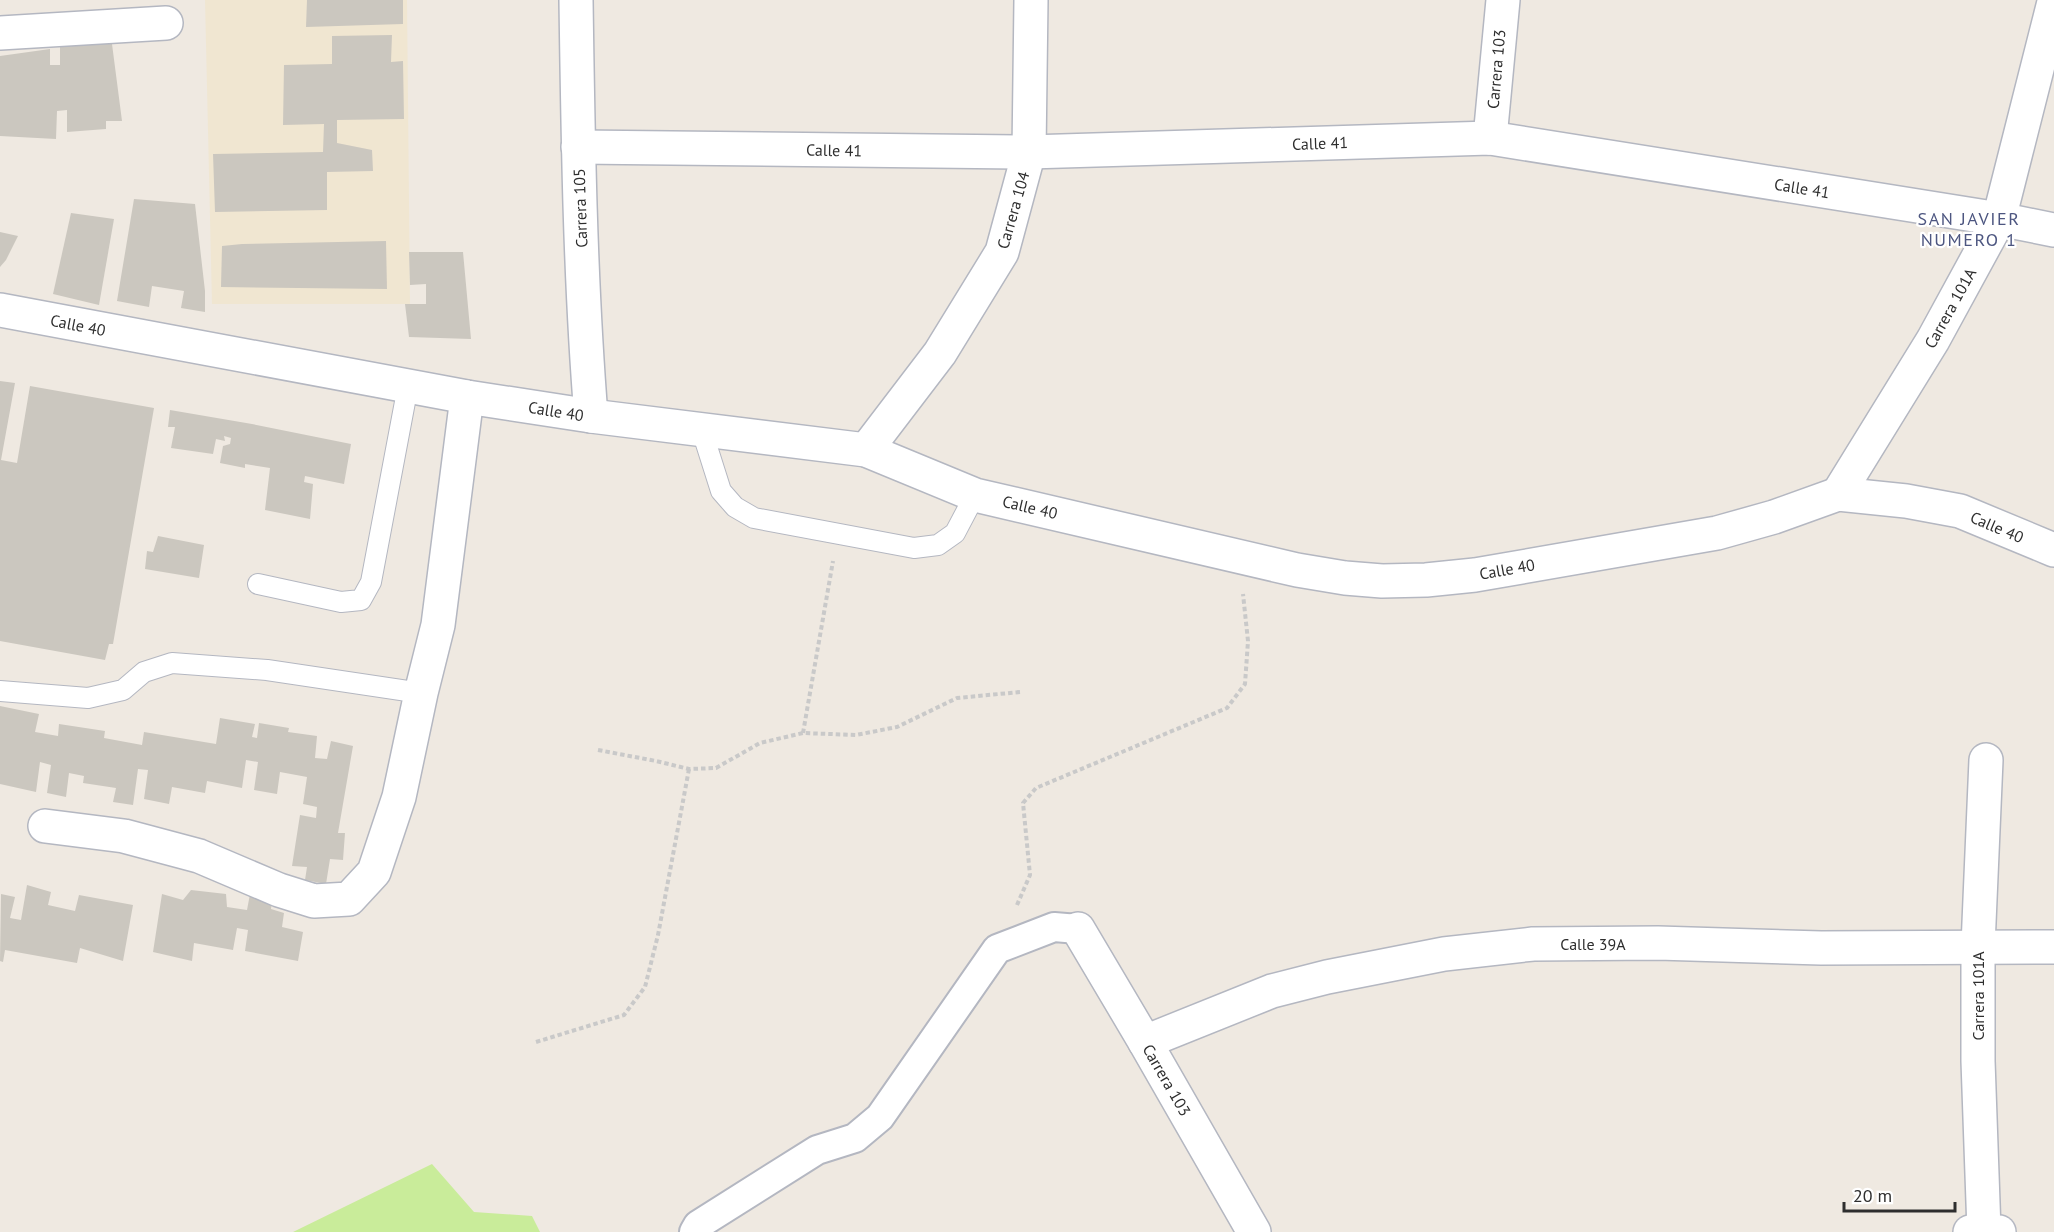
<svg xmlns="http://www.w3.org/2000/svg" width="2054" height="1232" viewBox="0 0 2054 1232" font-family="'PT Sans',sans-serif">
<rect width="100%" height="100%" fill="#efe9e1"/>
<!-- education -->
<polygon fill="#f0e6d1" points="205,0 407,0 410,304 212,304"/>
<!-- pitch -->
<polygon fill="#c9ec9a" points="432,1164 474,1212 532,1216 540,1232 293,1232"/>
<!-- building -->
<g fill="#cbc7bf">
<polygon points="307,0 403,0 403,24 306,27"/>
<polygon points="392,35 391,62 403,61 404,119 337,120 337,143 372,150 373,171 327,172 327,210 215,212 213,154 323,152 324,124 283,125 284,65 332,64 332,36"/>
<polygon points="60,44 112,44 122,121 106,121 106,129 67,132 67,110 57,111 56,139 0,136 0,56 50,49 50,65 60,65"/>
<polygon points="134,199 195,204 205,291 205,312 181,308 184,291 152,286 149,307 117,301"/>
<polygon points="71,213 114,219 99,305 53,294"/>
<polygon points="0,232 18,236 6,260 0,267"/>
<polygon points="386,241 387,289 221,287 222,246 242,244"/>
<polygon points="409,252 463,252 471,339 409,337 405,304 426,304 426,284 410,285"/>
<polygon points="0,381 15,383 1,460 17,463 30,386 154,408 113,644 109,644 105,660 0,641"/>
<polygon points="170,410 252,424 351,444 344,484 305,476 304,482 313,484 310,519 265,510 270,468 245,464 245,468 220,463 223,446 230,444 231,438 224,436 225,441 216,439 213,454 171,448 175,427 168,427"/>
<polygon points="158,536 204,545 199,578 145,569 147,551 153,552"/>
<polygon points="0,706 39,714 35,732 58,736 59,724 105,731 104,738 142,745 144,732 216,744 220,718 255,724 252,737 257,738 259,723 289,728 288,732 317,736 315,758 327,759 331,741 353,746 338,833 345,833 343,860 330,859 326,884 305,880 307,867 292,866 300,815 316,818 317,807 303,804 307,777 280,772 277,794 254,790 258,762 246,760 242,788 207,781 205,793 172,787 169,804 144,799 148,770 138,769 133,805 113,802 116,788 83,783 84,776 69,773 66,797 47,793 51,765 40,762 36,792 0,784"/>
<polygon points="27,885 51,892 48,905 75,911 79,895 133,905 123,961 80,948 77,963 5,950 3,962 0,961 1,894 15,897 10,918 21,920"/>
<polygon points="191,890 226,894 227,907 247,910 250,894 272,899 271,909 284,913 282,927 303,932 298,961 245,951 248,930 237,928 233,950 194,943 192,961 153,952 162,894 183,900"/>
</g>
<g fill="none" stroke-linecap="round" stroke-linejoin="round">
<!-- service casing -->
<g stroke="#b4b7c1" stroke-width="22">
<g id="service">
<polyline points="702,431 721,491 735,507 754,518 914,548 938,545 955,533 975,495"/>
<polyline points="258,584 341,602 361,600 371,582 408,386"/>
<polyline points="0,691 88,698 123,690 144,672 172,663 267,670 421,693"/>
</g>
</g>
<!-- pedestrian casing -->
<g stroke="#b4b7c1" stroke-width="32">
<polyline id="pedestrian" points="694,1232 698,1225 817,1150 855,1138 880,1117 997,949 1054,927 1078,929"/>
</g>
<!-- minor casing -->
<g stroke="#b4b7c1" stroke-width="36">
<g id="minor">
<polyline points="0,33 166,23"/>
<polyline points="1490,138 1503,0"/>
<polyline points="578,147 1029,152 1490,138 1999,219 2054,230"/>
<polyline points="866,450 940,353 1002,252 1029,152 1031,0"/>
<polyline points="1838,494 1933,340 1999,219 2054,2"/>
<polyline points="45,826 124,836 199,856 279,890 314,901 349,899 374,872 399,797 421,693 438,625 467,397"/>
<polyline points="1078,929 1145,1042 1254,1232"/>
<polyline points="1145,1042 1272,991 1327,977 1444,954 1533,944 1658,943 1821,948 2054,947"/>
<polyline points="1984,1231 1978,1061 1978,946 1986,760"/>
</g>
</g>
<!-- tertiary casing -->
<g stroke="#b4b7c1" stroke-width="36">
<g id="tertiary">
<path d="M576 0C578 139 580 278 591 416"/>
<polyline points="0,310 467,397 591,416 866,450 975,495 1297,570 1345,578 1382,581 1426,580 1475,575 1717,533 1774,517 1838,494 1906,501 1960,511 2054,550"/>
<polyline points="1970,1232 1999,1232"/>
</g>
</g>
<!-- path -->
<g stroke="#c9c9c9" stroke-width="4" stroke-dasharray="4.5 3" stroke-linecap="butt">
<polyline points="803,733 833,561"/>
<polyline points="598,750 656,761 689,769 716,768 760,743 803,733 856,735 897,727 957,698 1020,692"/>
<polyline points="1017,905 1030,875 1023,803 1036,788 1227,708 1245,684 1248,641 1243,594"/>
<polyline points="536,1042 624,1015 645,987 658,935 689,769"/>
</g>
<!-- service -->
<use href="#service" stroke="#fff" stroke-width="20"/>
<!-- pedestrian -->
<use href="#pedestrian" stroke="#fff" stroke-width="28"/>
<!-- minor -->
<use href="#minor" stroke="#fff" stroke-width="33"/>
<!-- tertiary -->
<use href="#tertiary" stroke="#fff" stroke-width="33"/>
</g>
<g text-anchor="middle" stroke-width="4.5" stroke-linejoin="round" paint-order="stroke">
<!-- street labels -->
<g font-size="16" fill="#2e2e2e" stroke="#fff">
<text transform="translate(1496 69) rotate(-85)" y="6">Carrera 103</text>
<text transform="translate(1320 143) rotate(-2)" y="6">Calle 41</text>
<text transform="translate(834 150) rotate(1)" y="6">Calle 41</text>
<text transform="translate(1802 188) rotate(9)" y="6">Calle 41</text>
<text transform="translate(580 208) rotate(-92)" y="6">Carrera 105</text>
<text transform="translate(1013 210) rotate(-74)" y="6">Carrera 104</text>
<text transform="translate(1950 308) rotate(-61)" y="6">Carrera 101A</text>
<text transform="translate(78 325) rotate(11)" y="6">Calle 40</text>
<text transform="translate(556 411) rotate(9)" y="6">Calle 40</text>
<text transform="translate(1030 507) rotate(13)" y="6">Calle 40</text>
<text transform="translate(1997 527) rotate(23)" y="6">Calle 40</text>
<text transform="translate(1507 569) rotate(-10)" y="6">Calle 40</text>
<text x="1593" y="950">Calle 39A</text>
<text transform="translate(1978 996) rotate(-90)" y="6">Carrera 101A</text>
<text transform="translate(1167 1080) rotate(60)" y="6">Carrera 103</text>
</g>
<!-- neighbourhood labels -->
<g font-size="18" letter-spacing="1.5" fill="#4d5680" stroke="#fff">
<text x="1969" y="225">SAN JAVIER<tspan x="1969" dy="21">NUMERO 1</tspan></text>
</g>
</g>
<!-- scale -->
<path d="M1844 1202v9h111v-9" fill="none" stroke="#2e2e2e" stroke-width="3"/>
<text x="1853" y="1202" font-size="18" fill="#2e2e2e" stroke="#ffffff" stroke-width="4.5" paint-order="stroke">20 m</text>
</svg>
